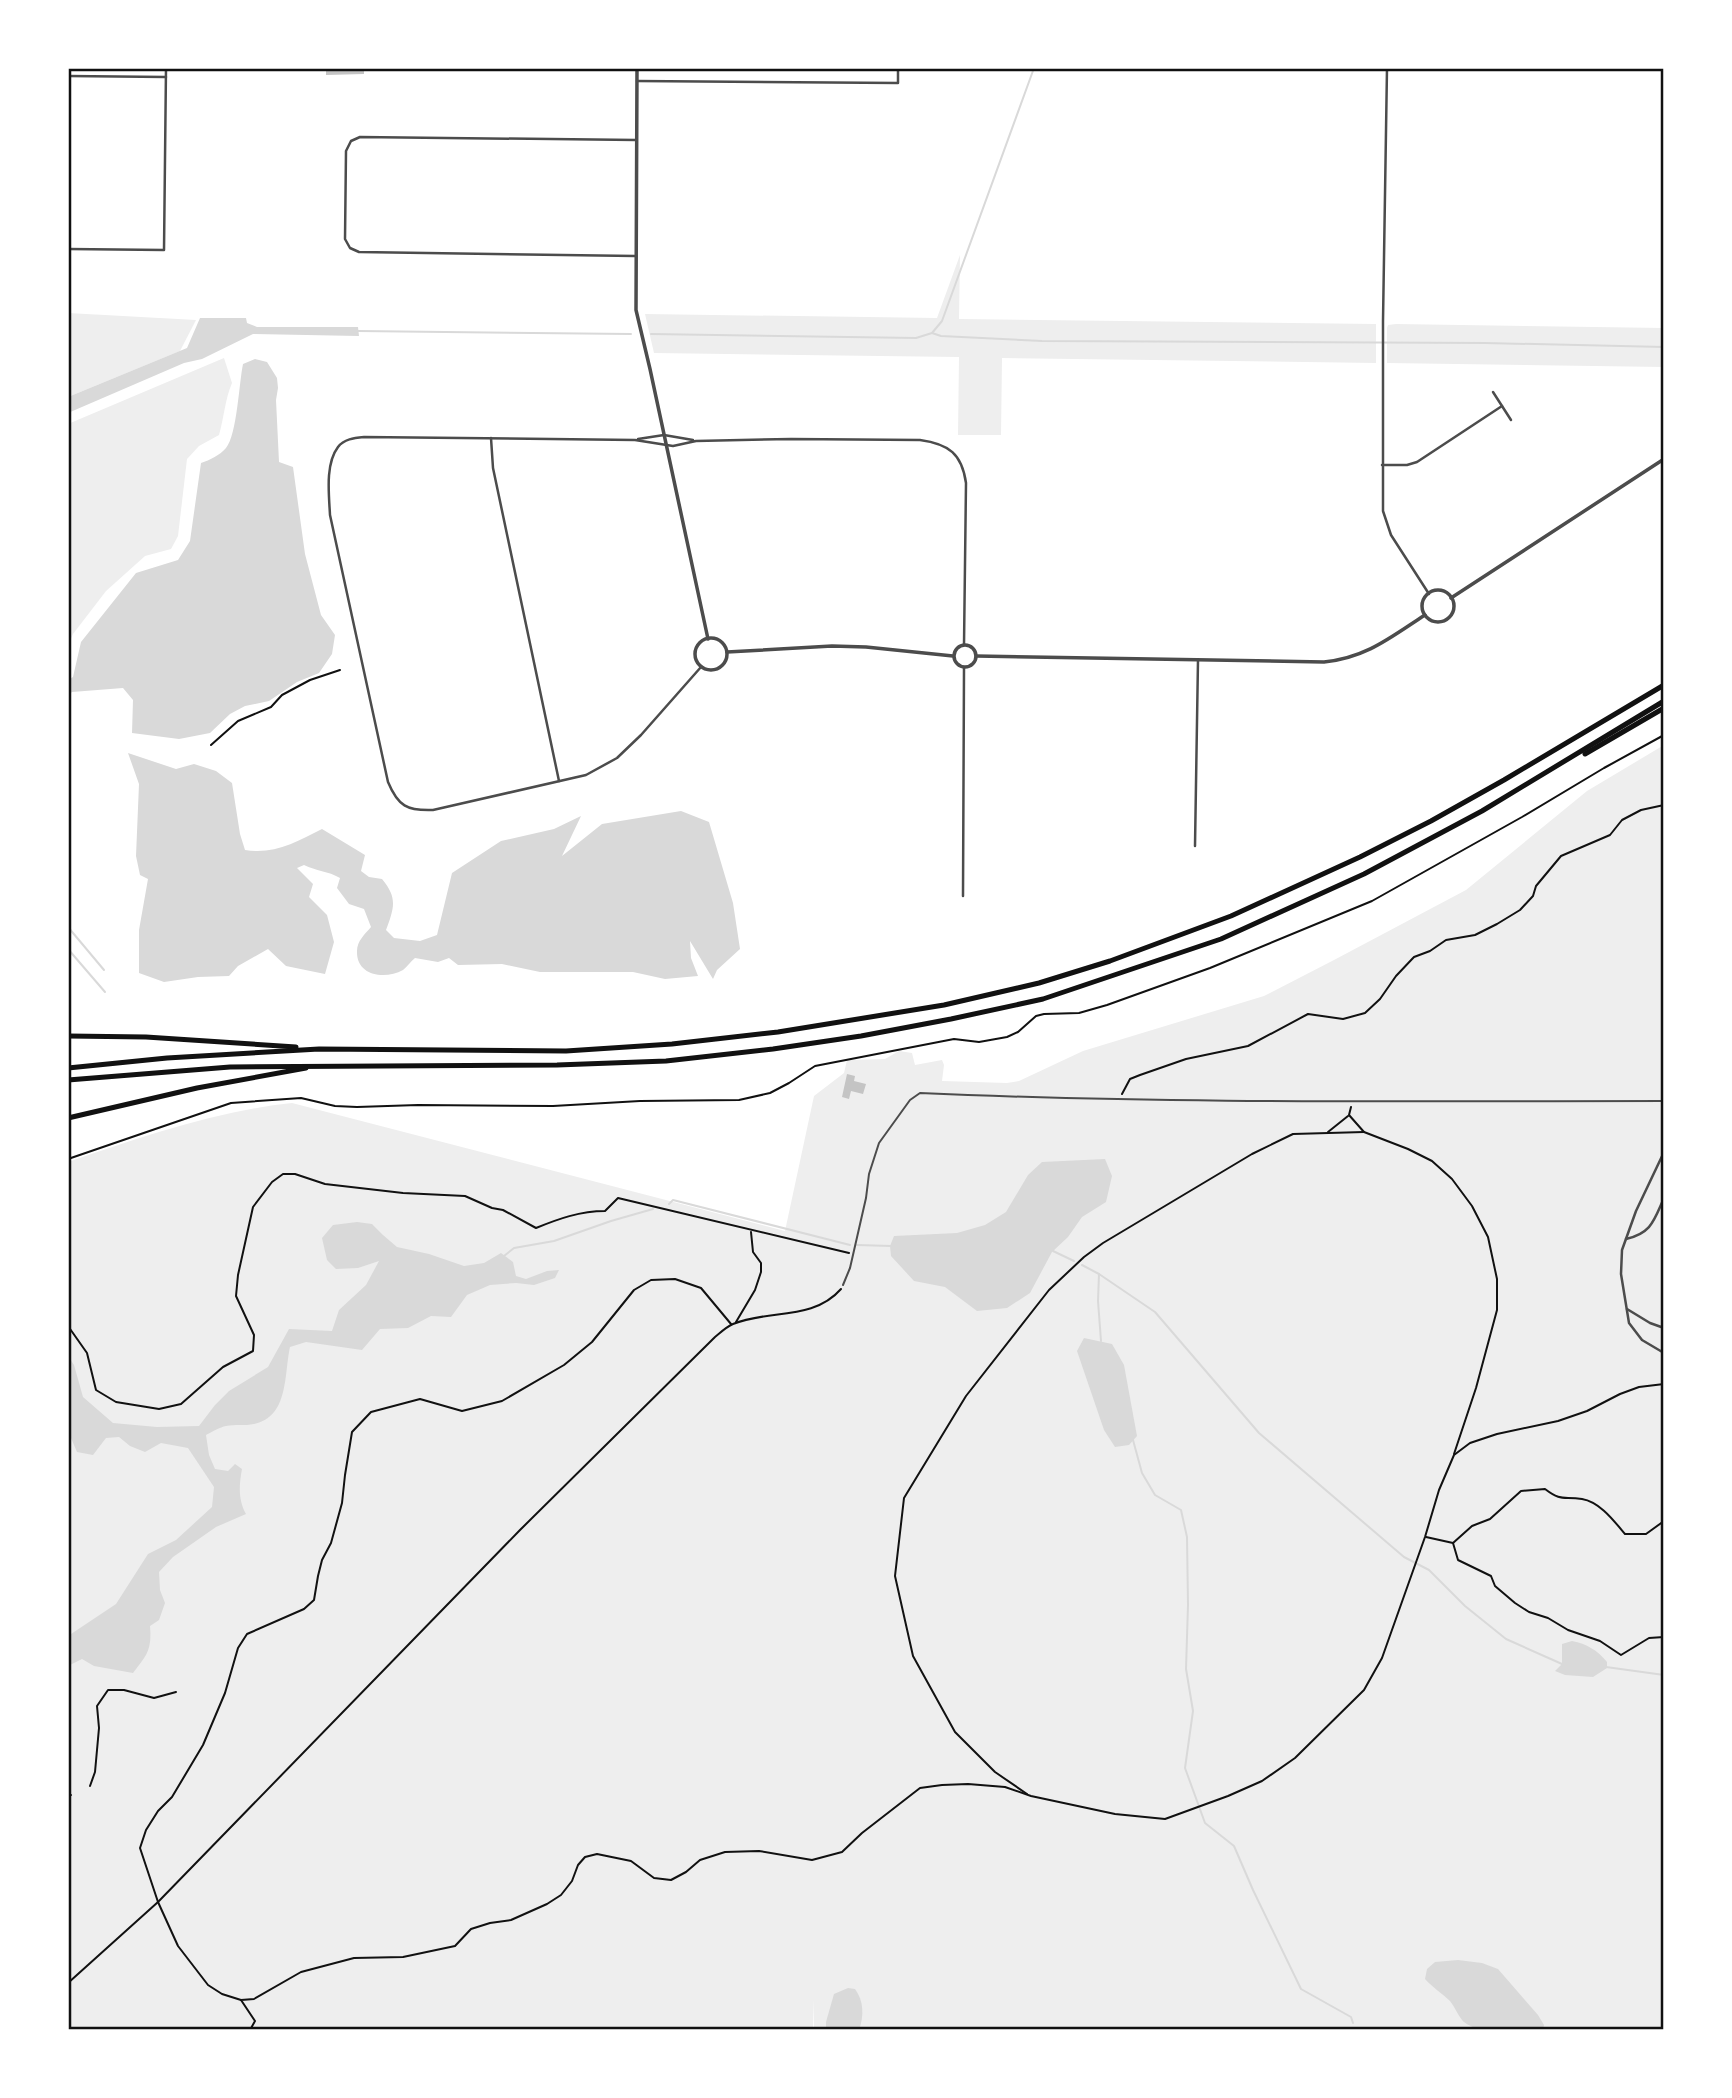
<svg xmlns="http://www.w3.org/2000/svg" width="1732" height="2098" viewBox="0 0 1732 2098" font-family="'Golos Text',sans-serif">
<rect width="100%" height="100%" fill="#fff"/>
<!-- green -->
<g fill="#eee">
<polygon points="960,255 959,319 1376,324 1376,363 1002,358 1001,435 958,435 959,357 654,353 645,314 937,318"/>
<polygon points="68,313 196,320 180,351 68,397"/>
<polygon points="1396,324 1664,328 1664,367 1387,363 1387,328 1388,325"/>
<path d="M224 358 232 383C225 399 224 418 219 435L199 446 187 459 178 536 171 549 145 556 106 591 73 634 68 646V424Z"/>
<path d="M1664 745V2030H814L813 1999V2030H68V1162C142 1137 215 1111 292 1103L785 1231 814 1096 844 1073 847 1060 885 1059 899 1051 912 1053 915 1065 942 1060 944 1065 942 1081 1007 1083 1019 1081 1083 1051 1264 996 1334 960 1466 890 1587 791Z"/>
</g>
<!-- water -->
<g fill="#d9d9d9">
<polygon points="200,318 246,318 247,323 257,327 358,327 359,336 253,334 202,359 184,363 68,413 68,397 187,348"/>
<path d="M255 359 267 362 277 378 278 388 276 400 279 462 293 467 305 554 321 615 335 635 332 654 319 673 297 682 269 701 245 706 230 714 210 733 179 739 132 733 133 700 123 688 72 692 68 695V680L73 677 81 642 136 573 178 560 190 541 201 463C210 460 220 455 226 448 237 435 239 383 243 364Z"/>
<path d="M128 753 176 769 194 764 216 771 232 783 240 834 245 850C273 855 297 842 322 829L365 855 361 871 369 877 382 879C398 898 394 908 386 930L394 938 420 941 437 935 452 873 501 841 554 829 581 816 562 856 602 824 681 811 709 822 733 903 740 949 717 970 713 979 690 941 691 958 698 976 665 979 633 972H540L502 964 458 965 449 958 438 962 415 958C411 961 407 967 403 970 385 980 356 976 357 951 357 941 365 934 371 927L364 909 349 904 337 888 340 878C328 871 316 871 304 865L297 868 313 884 309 897 327 915 334 942 325 974 286 966 268 949 238 966 229 976 198 977 164 982 139 973V930L148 879 140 875 136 856 139 784Z"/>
<polygon points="1105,1159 1112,1176 1106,1202 1082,1217 1068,1237 1052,1252 1030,1293 1007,1308 977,1311 945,1287 914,1281 891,1256 890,1246 894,1236 957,1233 985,1225 1006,1212 1028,1175 1042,1162"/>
<path d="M357 1222 372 1224 383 1235 397 1247 429 1254 464 1266 484 1263 501 1253 513 1262 516 1276 526 1279 547 1271 559 1270 555 1278 534 1285 516 1283 490 1285 467 1295 451 1317 431 1316 408 1328 380 1329 362 1350 306 1342 290 1347C284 1374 289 1417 254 1424 245 1426 235 1424 226 1426 220 1427 212 1432 206 1435L209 1455 215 1469 228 1471 235 1464 242 1469C239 1485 238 1500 246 1514L216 1527 173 1557 159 1572 160 1590 165 1603 159 1620 150 1626C152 1650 147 1655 133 1673L94 1666 82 1659 68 1666V1636L116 1604 148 1554 176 1540 212 1507 214 1487 188 1448 161 1443 145 1452 130 1446 119 1437 106 1438 93 1455 77 1452 68 1431V1356L74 1365 83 1397 113 1423 157 1427 199 1426 215 1405 229 1391 268 1367 289 1329 332 1331 339 1310 366 1285 379 1261 358 1268 336 1269 327 1260 322 1238 333 1225Z"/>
<polygon points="1084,1338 1112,1344 1124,1365 1137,1436 1129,1445 1115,1447 1104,1430 1077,1351"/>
<path d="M1572 1641C1587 1644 1597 1650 1607 1662V1668L1593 1677 1565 1675 1555 1671 1562 1664V1644Z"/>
<path d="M1458 1960 1482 1963 1498 1969 1538 2015 1544 2025 1543 2030C1522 2030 1476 2036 1462 2020 1457 2014 1455 2007 1450 2001 1442 1993 1433 1988 1425 1979L1427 1969 1435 1962Z"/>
<path d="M848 1988 855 1989C864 2001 864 2016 859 2030H826V2022L834 1994Z"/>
</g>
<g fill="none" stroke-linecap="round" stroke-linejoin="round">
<!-- stream -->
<g stroke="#d9d9d9" stroke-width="2">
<polyline points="358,331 631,334"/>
<polyline points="932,333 941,336 1042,341 1485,343 1664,347"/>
<polyline points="651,334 916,338 932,333 942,321 1034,68"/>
<polyline points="68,927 104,970"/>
<polyline points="68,949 105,992"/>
<polyline points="669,1204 673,1200 850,1245"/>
<polyline points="857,1245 891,1246"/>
<polyline points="1053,1251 1074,1261"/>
<polyline points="504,1256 514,1248 554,1241 611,1221 653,1209"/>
<polyline points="1082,1265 1099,1274 1155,1312 1259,1433 1404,1557 1429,1570 1465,1606 1506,1639 1562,1664"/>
<polyline points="1099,1274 1098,1301 1101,1341"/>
<polyline points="1133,1440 1142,1473 1155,1495 1181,1510 1187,1537 1188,1605 1186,1669 1193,1711 1185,1768 1205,1823 1234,1846 1253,1890 1301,1989 1351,2017 1353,2023"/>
<polyline points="1606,1667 1664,1675"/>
</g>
</g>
<!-- building -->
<g fill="#c4c4c4">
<polygon points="326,68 364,68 364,74 326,75"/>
<polygon points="847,1074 855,1076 854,1081 866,1084 863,1094 851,1091 849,1099 842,1097"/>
</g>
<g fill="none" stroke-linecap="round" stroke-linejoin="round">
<!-- path -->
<g stroke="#111" stroke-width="2">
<polyline points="211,745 238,721 271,707 282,695 310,680 340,670"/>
<polyline points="1122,1094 1130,1079 1140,1075 1186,1059 1248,1046 1308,1014 1343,1019 1365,1013 1380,999 1396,976 1414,957 1430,951 1446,940 1475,935 1497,924 1520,910 1533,896 1536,886 1561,856 1610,835 1622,820 1641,810 1664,805"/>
<polyline points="1351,1107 1349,1115 1364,1132 1408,1149 1432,1161 1452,1179 1472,1206 1488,1237 1497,1279 1497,1310 1476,1388 1454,1454"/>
<polyline points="1328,1132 1348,1116"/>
<polyline points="68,1159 231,1103 301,1098 335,1106 357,1107 418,1105 553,1106 640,1101 739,1100 770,1093 789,1083 815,1066 954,1039 979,1042 1007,1037 1018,1032 1036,1016 1044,1014 1079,1013 1107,1005 1210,968 1372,901 1522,817 1604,768 1664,735"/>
<polyline points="736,1322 755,1290 761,1272 761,1263 753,1252 751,1232"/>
<path d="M68 1326 87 1353 96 1390 116 1402 159 1409 181 1404 223 1367 253 1351 254 1335 236 1296 238 1275 253 1207 272 1182 283 1174H295L325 1184 403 1193 465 1196 492 1208 503 1210 536 1228C558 1219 580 1211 605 1211L618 1198 849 1253"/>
<polyline points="1426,1537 1453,1543 1458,1560 1491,1576 1495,1586 1515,1603 1529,1612 1548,1618 1568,1630 1600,1641 1621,1655 1649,1638 1664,1637"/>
<path d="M1453 1543 1472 1526 1490 1519 1521 1491 1545 1489C1562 1502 1563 1496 1582 1499 1600 1502 1614 1521 1625 1534H1646L1664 1521"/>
<polyline points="90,1786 95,1772 99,1728 97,1706 108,1690 124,1690 154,1698 176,1692"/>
<polyline points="1027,1794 995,1772 955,1732 913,1656 895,1576 904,1498 966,1396 1049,1290 1084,1257 1103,1243 1252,1154 1293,1134 1364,1132"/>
<polyline points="68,1797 71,1795"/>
<path d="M68 1983 158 1902 520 1530 715 1337C720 1333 726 1327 733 1324 769 1309 813 1321 841 1289"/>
<polyline points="241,2000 222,1994 208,1985 178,1946 158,1902 140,1848 146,1830 158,1811 172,1797 203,1745 225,1693 238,1648 247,1634 304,1609 314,1600 318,1576 322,1560 331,1543 342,1503 345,1475 352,1432 371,1412 420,1399 462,1411 502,1401 564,1365 592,1342 634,1290 651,1280 675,1279 701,1288 731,1324"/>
<polyline points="250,2030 255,2021 241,2000 254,1999 301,1972 354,1958 403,1957 455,1946 471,1929 490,1923 511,1920 547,1904 561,1895 572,1881 578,1865 585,1857 597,1854 631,1861 654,1878 671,1880 686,1872 700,1860 725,1852 759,1851 812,1860 842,1852 862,1833 920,1788 942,1785 968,1784 1005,1787 1031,1796 1115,1814 1165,1819 1228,1796 1262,1781 1295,1758 1364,1690 1382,1658 1425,1537 1439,1490 1454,1455 1470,1443 1497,1434 1558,1421 1587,1411 1620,1394 1639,1387 1664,1384"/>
</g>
<!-- service -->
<path stroke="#4c4c4c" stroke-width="2" d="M843 1285 850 1268 866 1198 869 1174 879 1143 910 1100 920 1093C1168 1104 1416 1101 1664 1101"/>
<!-- minor -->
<g stroke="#4c4c4c" stroke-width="2.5">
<polyline points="1387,68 1383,321 1383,511 1391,535 1429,594"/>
<polyline points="68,76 166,77"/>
<polyline points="637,81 898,83 898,68"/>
<polyline points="68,249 164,250 166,68"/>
<polyline points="635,256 359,252 350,248 345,239 346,151 351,141 360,137 636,140"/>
<polyline points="1493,392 1511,420"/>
<polyline points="491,438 493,468 559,781"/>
<polyline points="638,439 664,435 693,440"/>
<polyline points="1382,465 1407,465 1417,462 1502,406"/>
<path d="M701 667 641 735 617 758 586 775 433 810C407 811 398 806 388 782L330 515C329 495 325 464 338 447 344 439 354 438 364 437L635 440 673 446 696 441 791 439 920 440C949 444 962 454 966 483L964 645"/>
<polyline points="1195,846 1198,660"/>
<polyline points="963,896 964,668"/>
<polyline points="1664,1152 1636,1211 1622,1250 1621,1274 1629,1323 1642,1340 1664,1353"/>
<path d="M1626 1239C1652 1233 1654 1220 1664 1198"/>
<polyline points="1627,1309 1650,1323 1664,1328"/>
</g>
<!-- tertiary -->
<g stroke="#4c4c4c" stroke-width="3.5">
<polyline points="637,68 636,310 650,369 708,639"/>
<circle cx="1438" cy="606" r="16"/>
<polyline points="1451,598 1664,459"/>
<circle cx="711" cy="654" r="16"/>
<circle cx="965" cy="656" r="11"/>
<polyline points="727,652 832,646 866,647 953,656"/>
<path d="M976 656 1324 662C1366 658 1391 637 1425 615"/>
</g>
<!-- motorway -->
<g stroke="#111" stroke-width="5">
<polyline points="1585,754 1664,708"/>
<polyline points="68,1036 146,1037 296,1047"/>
<polyline points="68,1068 167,1058 319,1049 566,1051 672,1044 778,1032 944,1005 1039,983 1110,961 1231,916 1360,857 1431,821 1504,780 1664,685"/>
<polyline points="68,1080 230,1067 557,1065 666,1061 773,1049 861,1036 951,1019 1043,999 1221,939 1364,874 1482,811 1664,701"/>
<polyline points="68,1118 197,1088 306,1068"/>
</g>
</g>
<!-- border -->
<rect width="1732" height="2098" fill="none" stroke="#ffffff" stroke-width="140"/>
<rect x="70" y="70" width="1592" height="1958" fill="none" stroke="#111" stroke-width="2.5"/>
</svg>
